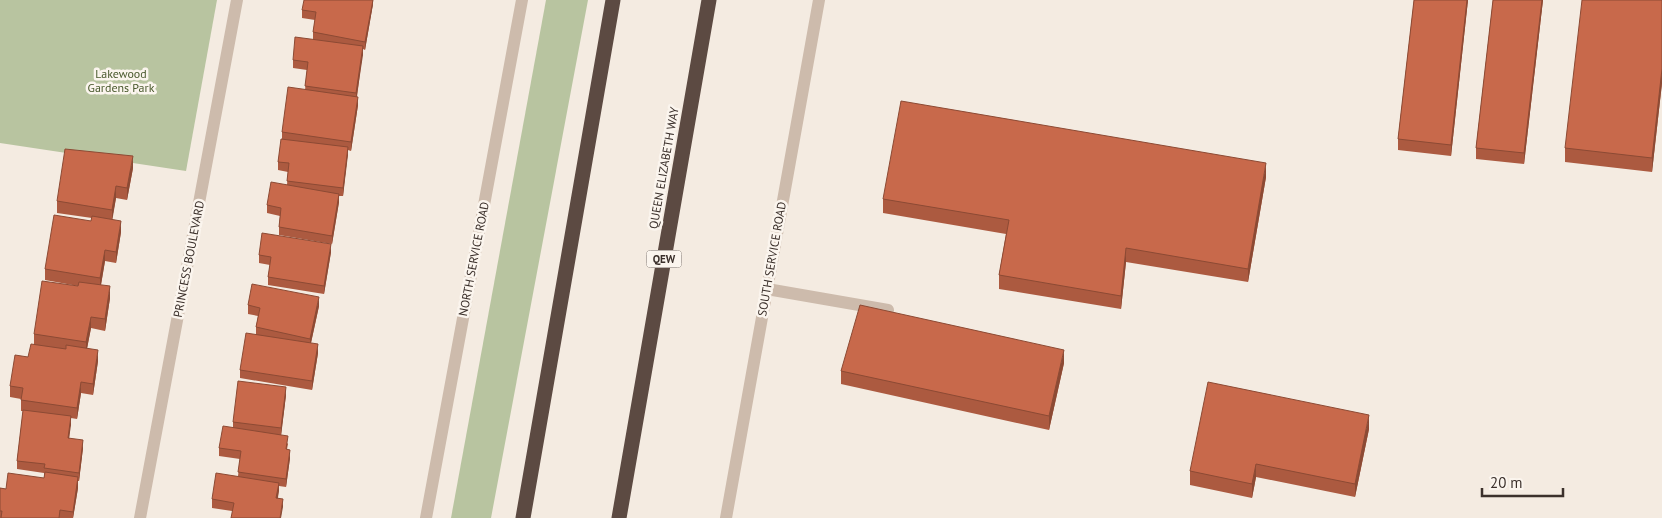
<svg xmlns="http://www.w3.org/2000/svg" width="1662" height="518" viewBox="0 0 1662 518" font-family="'PT Sans',sans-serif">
<rect width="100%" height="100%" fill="#f4ebe1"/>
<!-- green -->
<g fill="#b8c4a0">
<polygon points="0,0 217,0 186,171 0,143"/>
<polygon points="546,0 588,0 491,518 451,518"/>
</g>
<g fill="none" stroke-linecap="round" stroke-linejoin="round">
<!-- minor -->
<g stroke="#cdbbac" stroke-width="12">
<polyline points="767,289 888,310"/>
<polyline points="140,518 237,0"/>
<polyline points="426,518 522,0"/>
<polyline points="726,518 819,0"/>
</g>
<!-- highway -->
<g stroke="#5c4a42" stroke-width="15">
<polyline points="523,518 613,0"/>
<polyline points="619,518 709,0"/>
</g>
</g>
<!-- wall -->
<g fill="#ac5a40">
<polygon points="373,0 373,4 365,50 363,49 357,97 358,105 351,151 348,150 343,196 339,196 339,202 332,244 279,235 279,227 280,216 267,213 267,205 287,185 288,172 278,170 278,162 282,139 282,132 305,90 307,70 293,68 293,60 313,40 313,32 315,20 302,18 302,10"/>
<polygon points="1414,0 1468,0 1451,156 1398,150 1398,139"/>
<polygon points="1493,0 1543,0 1524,164 1476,159 1476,148"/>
<polygon points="1662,0 1662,83 1652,172 1565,162 1565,148"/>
<polygon points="133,168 127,200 116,198 112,219 121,232 116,263 105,261 101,285 110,298 105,331 91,328 87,348 98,361 93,395 81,393 77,419 71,418 69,438 83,448 79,481 78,481 78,488 73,518 0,518 0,488 6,489 44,478 44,473 17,469 17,461 23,411 21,411 21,399 10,397 10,386 28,357 34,344 34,334 78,286 45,280 45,269 91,221 92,218 57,213 57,201"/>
<polygon points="1266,177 1248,282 1126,262 1121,309 999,289 999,275 1006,234 883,213 883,199"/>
<polygon points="331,252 324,294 268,285 268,277 270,265 259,263 259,255"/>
<polygon points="248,305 319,306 311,343 318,353 312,390 240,378 240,370 256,335 256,327 258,316 248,314"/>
<polygon points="1064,363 1049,430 841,384 841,371"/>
<polygon points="286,395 281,435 288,444 287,449 290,458 286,487 279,486 278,498 283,507 232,511 212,508 212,499 238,476 240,459 219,456 219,448 233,427 233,422"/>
<polygon points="1369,429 1355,497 1256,477 1252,498 1190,485 1190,471"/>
</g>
<!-- shaded-wall -->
<g fill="#8c4a34">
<polygon points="373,0 373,4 365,50 365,42"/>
<polygon points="1467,0 1468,0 1451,156 1451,145"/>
<polygon points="1542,0 1543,0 1524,164 1524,153"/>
<polygon points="363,46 363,55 356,101 356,93"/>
<polygon points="1662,69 1662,83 1652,172 1652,158"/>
<polygon points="358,97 358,105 351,151 351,142"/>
<polygon points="348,147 348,155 343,196 343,188"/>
<polygon points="133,156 133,168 127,200 127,188"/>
<polygon points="1266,163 1266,177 1248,282 1248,269"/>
<polygon points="116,186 116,198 112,222 112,210"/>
<polygon points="339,194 339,202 332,244 332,236"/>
<polygon points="121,221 121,232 116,263 116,252"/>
<polygon points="331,244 331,252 324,294 324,286"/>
<polygon points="1126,248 1126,262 1121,309 1121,296"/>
<polygon points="105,250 105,261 100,290 100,278"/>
<polygon points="110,286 110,298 105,331 105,319"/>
<polygon points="319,297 319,306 310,347 310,339"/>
<polygon points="91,317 91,328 86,354 86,342"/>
<polygon points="318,344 318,353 312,390 312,381"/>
<polygon points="98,350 98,361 93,395 93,384"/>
<polygon points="1064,350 1064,363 1049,430 1049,416"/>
<polygon points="81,382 81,393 77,419 77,408"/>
<polygon points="286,387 286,395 281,436 281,428"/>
<polygon points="1369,415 1369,429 1355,497 1355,484"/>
<polygon points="71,416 71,425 68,446 68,438"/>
<polygon points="83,440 83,448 79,481 79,473"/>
<polygon points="290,450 290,458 286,487 286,479"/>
<polygon points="1256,464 1256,477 1252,498 1252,484"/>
<polygon points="78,477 78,488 73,518 73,512"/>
<polygon points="279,483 279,491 276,506 276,498"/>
<polygon points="283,499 283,507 281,518 280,518"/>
</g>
<!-- building -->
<g fill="#c8694b" stroke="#8c4a34">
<polygon points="304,0 373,0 365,42 313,32 316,12 302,10"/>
<polygon points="1414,0 1467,0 1451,145 1398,139"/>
<polygon points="1493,0 1542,0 1524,153 1476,148"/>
<polygon points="1582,0 1662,0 1662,69 1652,158 1565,148"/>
<polygon points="295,37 363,46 356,93 305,86 308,62 293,60"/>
<polygon points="288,87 358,97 351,142 282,132"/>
<polygon points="901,101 1266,163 1248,269 1126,248 1121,296 999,275 1009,220 883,199"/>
<polygon points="281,139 348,147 343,188 287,181 289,163 278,162"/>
<polygon points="65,149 133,156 127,188 116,186 112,210 57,201"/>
<polygon points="271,182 339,194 332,236 279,227 281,208 267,205"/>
<polygon points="54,215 91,221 92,216 121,221 116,252 105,250 100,278 45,269"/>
<polygon points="262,233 331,244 324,286 268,277 271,257 259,255"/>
<polygon points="42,281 78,286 79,282 110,286 105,319 91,317 86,342 34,334"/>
<polygon points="252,284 319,297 310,339 256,327 260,308 248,305"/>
<polygon points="860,305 1064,350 1049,416 841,371"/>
<polygon points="246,333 318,344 312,381 240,370"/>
<polygon points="31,344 66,349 66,345 98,350 93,384 81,382 77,408 21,400 23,388 10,386 15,355 28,357"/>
<polygon points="238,381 286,387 281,428 233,422"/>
<polygon points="1208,382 1369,415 1355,484 1256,464 1252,484 1190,471"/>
<polygon points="23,410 71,416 68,438 83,440 79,473 44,468 45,464 17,461"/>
<polygon points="223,426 288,436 286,449 290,450 286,479 238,472 241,451 219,448"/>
<polygon points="45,472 78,477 73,512 60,510 59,518 1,518 2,511 0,511 0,488 6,489 8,473 44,478"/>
<polygon points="216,473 279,483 276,498 283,499 280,518 231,518 234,503 212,499"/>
</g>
<g text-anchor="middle" stroke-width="5" stroke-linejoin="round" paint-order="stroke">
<!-- shield labels -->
<rect fill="#fbf5ee" stroke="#756b66" stroke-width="1" x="646.5" y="250.5" width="35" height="17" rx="4"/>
<g font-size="11" font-weight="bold" fill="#3b302b">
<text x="664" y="263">QEW</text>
</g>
<!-- park labels -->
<g font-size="12" fill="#4a5a2e" stroke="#fbf5ee">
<text x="121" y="78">Lakewood<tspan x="121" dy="14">Gardens Park</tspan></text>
</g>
<!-- street labels -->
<g font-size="12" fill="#3b302b" stroke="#fbf5ee">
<text transform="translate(664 168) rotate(-80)" y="4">QUEEN ELIZABETH WAY</text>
<text transform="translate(189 259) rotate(-79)" y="4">PRINCESS BOULEVARD</text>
<text transform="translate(474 259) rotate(-79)" y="4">NORTH SERVICE ROAD</text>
<text transform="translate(772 259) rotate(-80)" y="4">SOUTH SERVICE ROAD</text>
</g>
</g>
<!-- scale -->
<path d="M1482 488v8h81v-8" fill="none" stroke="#3b302b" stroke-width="2.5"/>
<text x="1490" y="488" font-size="15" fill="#3b302b" stroke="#fbf5ee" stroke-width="4" paint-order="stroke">20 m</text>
</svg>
